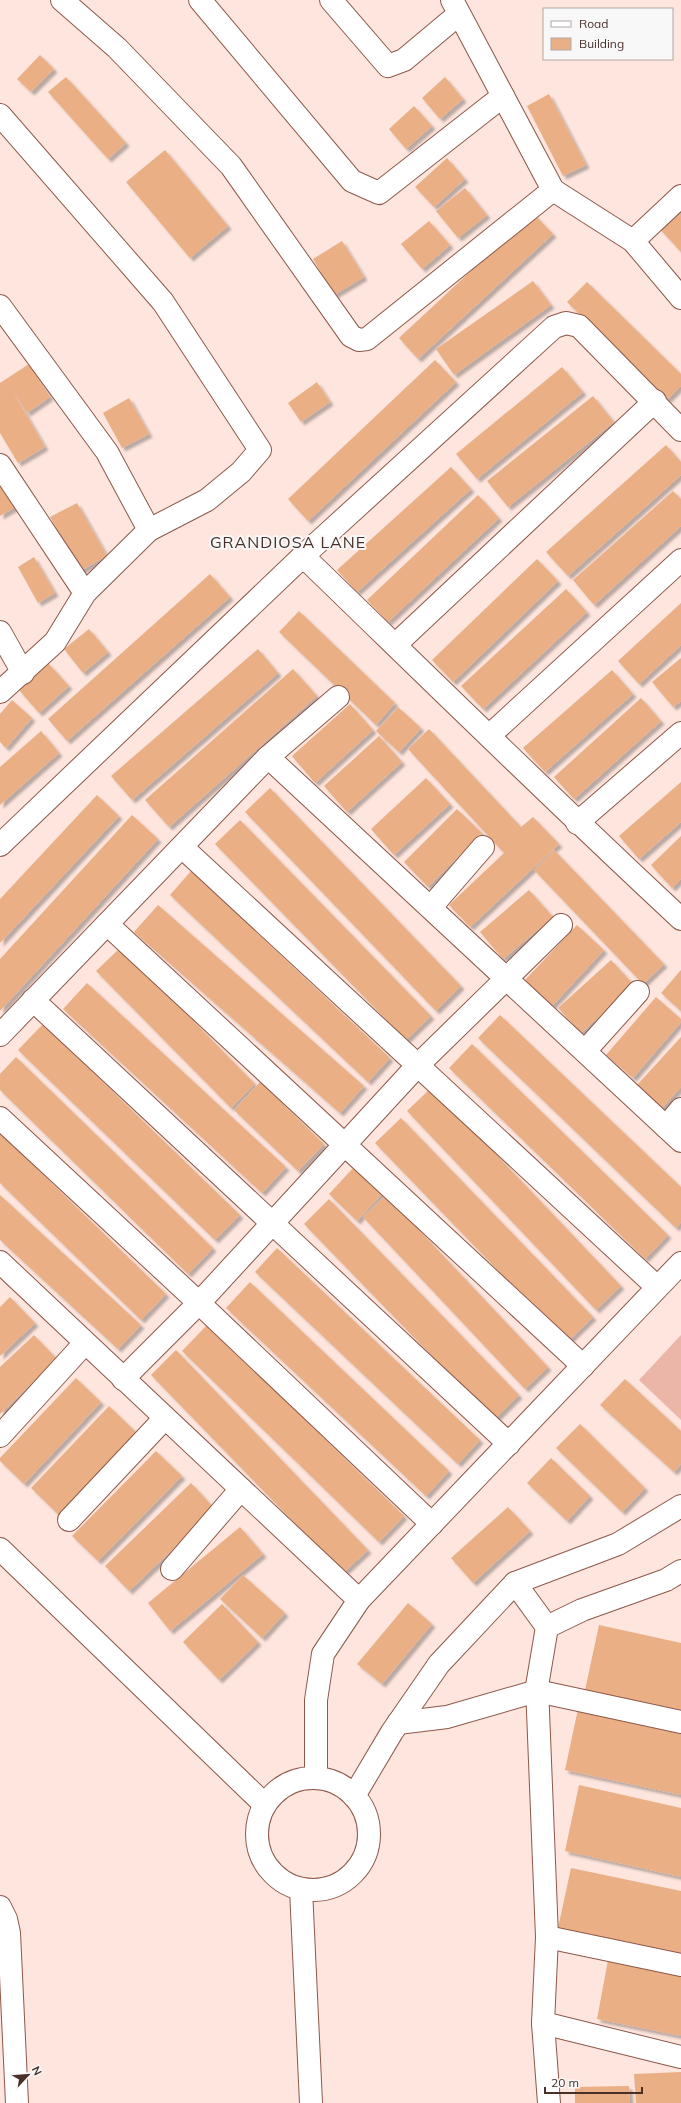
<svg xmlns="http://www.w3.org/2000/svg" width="681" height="2103" viewBox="0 0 681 2103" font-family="Mulish,sans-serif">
<defs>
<filter id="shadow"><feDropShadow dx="3.5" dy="3.5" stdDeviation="1" flood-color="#0004"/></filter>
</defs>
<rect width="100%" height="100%" fill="#fee5dd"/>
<!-- green -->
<polygon fill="#ebb6a7" points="681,1335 681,1420 639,1380"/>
<!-- building -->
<g fill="#eaaf85" filter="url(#shadow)">
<polygon points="40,55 54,69 31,92 17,79"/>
<polygon points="66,77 126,143 108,159 48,92"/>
<polygon points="445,77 463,99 440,119 422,98"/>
<polygon points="549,94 586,165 563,176 527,106"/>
<polygon points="414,106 432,126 406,149 389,129"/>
<polygon points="165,150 228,226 190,258 126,182"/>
<polygon points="447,158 465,179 434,207 415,187"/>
<polygon points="465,188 487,215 458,238 436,211"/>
<polygon points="681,207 681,252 658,227"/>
<polygon points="533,213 553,234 418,359 399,338"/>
<polygon points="429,221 450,245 422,269 401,244"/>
<polygon points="342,241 364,277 334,295 313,259"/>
<polygon points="533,281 551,305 454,375 436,349"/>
<polygon points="587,282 681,374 681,386 667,400 567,302"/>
<polygon points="435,360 456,382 308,521 288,499"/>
<polygon points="29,364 50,397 27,413 10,387 45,447 18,463 0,433 0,383"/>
<polygon points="562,367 583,392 477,479 456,454"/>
<polygon points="317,382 330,402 301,422 288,403"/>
<polygon points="593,396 614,422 508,507 487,481"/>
<polygon points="129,398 149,434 122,448 103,413"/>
<polygon points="666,445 681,462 681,475 568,576 546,552"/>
<polygon points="451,467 471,489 357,592 337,570"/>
<polygon points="0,474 19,505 0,516"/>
<polygon points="673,491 681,499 681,526 594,605 573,580"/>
<polygon points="478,495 499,518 388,622 367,600"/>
<polygon points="77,503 107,556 80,571 50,517"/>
<polygon points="34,557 55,593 38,603 18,567"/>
<polygon points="537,559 558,581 453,682 432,660"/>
<polygon points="210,574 230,597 67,741 48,719"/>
<polygon points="566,589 587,612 483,709 461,686"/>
<polygon points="681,603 681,645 639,684 618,661"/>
<polygon points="299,611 395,703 376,725 279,632"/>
<polygon points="89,629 108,652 83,673 64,649"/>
<polygon points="258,649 278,673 132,800 111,776"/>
<polygon points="681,658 681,701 673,707 652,682"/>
<polygon points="48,663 69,686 39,713 19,690"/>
<polygon points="293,669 317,696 169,827 145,800"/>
<polygon points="612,670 633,694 545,772 523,748"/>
<polygon points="641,698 661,721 574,799 554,777"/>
<polygon points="12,700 32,718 6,748 0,742 0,714"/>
<polygon points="350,704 373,730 315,783 292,756"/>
<polygon points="398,707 421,728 399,752 376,731"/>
<polygon points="429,729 521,827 533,817 559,844 470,927 449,905 504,853 408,749"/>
<polygon points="41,731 59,753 0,805 0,767"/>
<polygon points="379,736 402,762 347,812 324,786"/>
<polygon points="426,778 450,804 394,855 371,829"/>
<polygon points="681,782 681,822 639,859 619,836"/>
<polygon points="270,788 461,986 436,1011 245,812"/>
<polygon points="97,795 119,816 0,943 0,899"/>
<polygon points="457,809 482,833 428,887 404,862"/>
<polygon points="132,815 158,839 0,1011 0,959"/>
<polygon points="240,820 431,1016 406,1040 215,844"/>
<polygon points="681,836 681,879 672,888 651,865"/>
<polygon points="554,850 664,964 643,984 534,870"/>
<polygon points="191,871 390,1058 368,1082 170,895"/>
<polygon points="529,890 553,917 503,959 480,932"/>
<polygon points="158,905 364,1086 340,1113 134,932"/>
<polygon points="577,925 604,950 552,1006 525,980"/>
<polygon points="121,947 255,1084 231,1108 96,971"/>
<polygon points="611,960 634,985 581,1033 558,1008"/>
<polygon points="681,970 681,1011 661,993"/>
<polygon points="87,983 286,1167 262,1193 63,1009"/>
<polygon points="656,997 681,1019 681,1022 633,1078 606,1055"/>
<polygon points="500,1015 681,1187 681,1222 676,1228 478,1038"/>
<polygon points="43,1024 240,1215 215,1240 18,1050"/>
<polygon points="681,1037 681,1087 662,1108 637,1085"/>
<polygon points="472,1044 668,1235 645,1259 449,1068"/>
<polygon points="16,1057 213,1248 188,1274 0,1090 0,1074"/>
<polygon points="260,1082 324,1144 298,1171 234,1110"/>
<polygon points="432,1087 621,1286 596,1310 407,1111"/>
<polygon points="401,1118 593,1317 567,1342 375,1143"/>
<polygon points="0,1133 166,1294 141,1320 0,1183"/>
<polygon points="354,1167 382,1194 357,1221 329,1194"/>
<polygon points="0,1195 141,1325 118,1349 0,1240"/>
<polygon points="386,1195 548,1367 525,1389 363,1217"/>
<polygon points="329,1199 519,1395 494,1420 304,1224"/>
<polygon points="277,1248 480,1440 458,1464 255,1272"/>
<polygon points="250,1282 449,1471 426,1496 226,1308"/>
<polygon points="10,1297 35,1323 0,1356 0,1307"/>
<polygon points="207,1325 404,1516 379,1542 182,1351"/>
<polygon points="34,1335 57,1359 0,1414 0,1367"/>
<polygon points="176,1350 368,1550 343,1573 151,1375"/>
<polygon points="76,1378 101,1402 24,1484 0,1461 0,1458"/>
<polygon points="625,1379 681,1431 681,1464 674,1472 600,1405"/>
<polygon points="109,1406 137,1433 59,1515 31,1488"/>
<polygon points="580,1424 645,1488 622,1512 556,1448"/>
<polygon points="156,1451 182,1476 98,1561 72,1536"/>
<polygon points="551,1458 590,1496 567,1521 527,1483"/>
<polygon points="191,1483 215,1509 129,1591 105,1566"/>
<polygon points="508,1507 530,1531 473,1583 451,1558"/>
<polygon points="240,1527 263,1554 170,1631 148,1603"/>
<polygon points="243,1575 285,1613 262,1638 220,1599"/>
<polygon points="408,1603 432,1624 382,1684 357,1664"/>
<polygon points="222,1604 258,1642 219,1680 183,1642"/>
<polygon points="599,1625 681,1643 681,1717 584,1695"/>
<polygon points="578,1709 681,1731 681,1795 565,1770"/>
<polygon points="579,1785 681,1808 681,1877 565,1851"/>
<polygon points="571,1868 681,1891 681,1955 558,1928"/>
<polygon points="609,1955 681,1970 681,2036 597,2019"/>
<polygon points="681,2072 681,2103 636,2103 634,2074"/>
<polygon points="629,2086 630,2103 575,2103 575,2087"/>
</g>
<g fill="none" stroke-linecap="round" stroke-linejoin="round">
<!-- street casing -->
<g stroke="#8d5849" stroke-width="24">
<g id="street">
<polyline points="62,0 117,48 231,166 351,336 359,340 367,339 553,190"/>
<polyline points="200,0 352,181 379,193 503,96"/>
<polyline points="331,0 388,66 404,60 459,14"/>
<polyline points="452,0 553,190 633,241"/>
<polyline points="0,115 163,302 260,450 241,472 207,500 149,530 85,593 55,642 0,692"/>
<polyline points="681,196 633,241 681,298"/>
<polyline points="0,306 107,452 149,530"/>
<polyline points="0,465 85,593"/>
<path d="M303 556C428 677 553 800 681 919"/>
<polyline points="0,632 23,673"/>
<polyline points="395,645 655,401"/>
<polyline points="490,735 681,560"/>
<polyline points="268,757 681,1141"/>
<polyline points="577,823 681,733"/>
<polyline points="0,845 303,556 554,327 566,323 579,326 681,430"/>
<polyline points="182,847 657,1287"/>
<polyline points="431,907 483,847"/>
<polyline points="107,924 583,1366"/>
<polyline points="33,1000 509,1444"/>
<polyline points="0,1035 268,757 338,697"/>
<polyline points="585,1051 638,992"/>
<polyline points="0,1118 199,1303 432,1524"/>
<polyline points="666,1127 681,1109"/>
<polyline points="0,1262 359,1600"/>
<polyline points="123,1379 199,1303 418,1065 561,925"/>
<polyline points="0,1436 85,1343"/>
<polyline points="69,1520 165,1418"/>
<polyline points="172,1569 241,1489"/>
<polyline points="515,1583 547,1627"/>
<polyline points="398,1723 447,1717 537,1691 681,1722"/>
<polyline points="316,1778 316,1700 323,1654 359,1600 681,1263"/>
<polyline points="0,1907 6,1919 9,1933 17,2103"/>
<polyline points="547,1937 681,1965"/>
<polyline points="543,2023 681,2057"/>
<polyline points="549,2103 543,2023 547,1937 537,1686 547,1627 582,1610 666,1580 681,1571"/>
</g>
</g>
<!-- secondary casing -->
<g stroke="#8d5849" stroke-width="24">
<g id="secondary">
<polyline points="0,1549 265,1805"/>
<circle cx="313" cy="1834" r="56"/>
<polyline points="354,1796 392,1732 439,1664 515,1583 618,1544 681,1506"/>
<polyline points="301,1889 311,2103"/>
</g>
</g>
<!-- street -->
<use href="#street" stroke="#fff" stroke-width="22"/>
<!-- secondary -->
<use href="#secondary" stroke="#fff" stroke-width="22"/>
</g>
<g text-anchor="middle" stroke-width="4" stroke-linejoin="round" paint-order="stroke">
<!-- neighbourhood labels -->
<g font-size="16" letter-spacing="1" fill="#483029" stroke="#f8f8f8">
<text x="288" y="548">GRANDIOSA LANE</text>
</g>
</g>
<!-- legend -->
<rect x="543" y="8" width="130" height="52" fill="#f8f8f8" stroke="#b2a8a5"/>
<rect x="551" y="21" width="20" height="6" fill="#ffffff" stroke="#b2a8a5"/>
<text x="579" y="28" font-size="12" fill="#483029">Road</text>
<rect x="551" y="38" width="20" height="12" fill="#eaaf85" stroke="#b2a8a5"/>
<text x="579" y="48" font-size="12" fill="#483029">Building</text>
<!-- north arrow -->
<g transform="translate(28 2075) rotate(64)" stroke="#f8f8f8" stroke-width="3" paint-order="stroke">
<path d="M0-3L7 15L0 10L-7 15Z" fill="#483029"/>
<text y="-6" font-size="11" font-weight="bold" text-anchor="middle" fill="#483029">N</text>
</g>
<!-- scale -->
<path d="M545 2087v6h97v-6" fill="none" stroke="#483029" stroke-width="2"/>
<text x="551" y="2087" font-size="12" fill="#483029" stroke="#f8f8f8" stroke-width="3" paint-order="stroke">20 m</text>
</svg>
